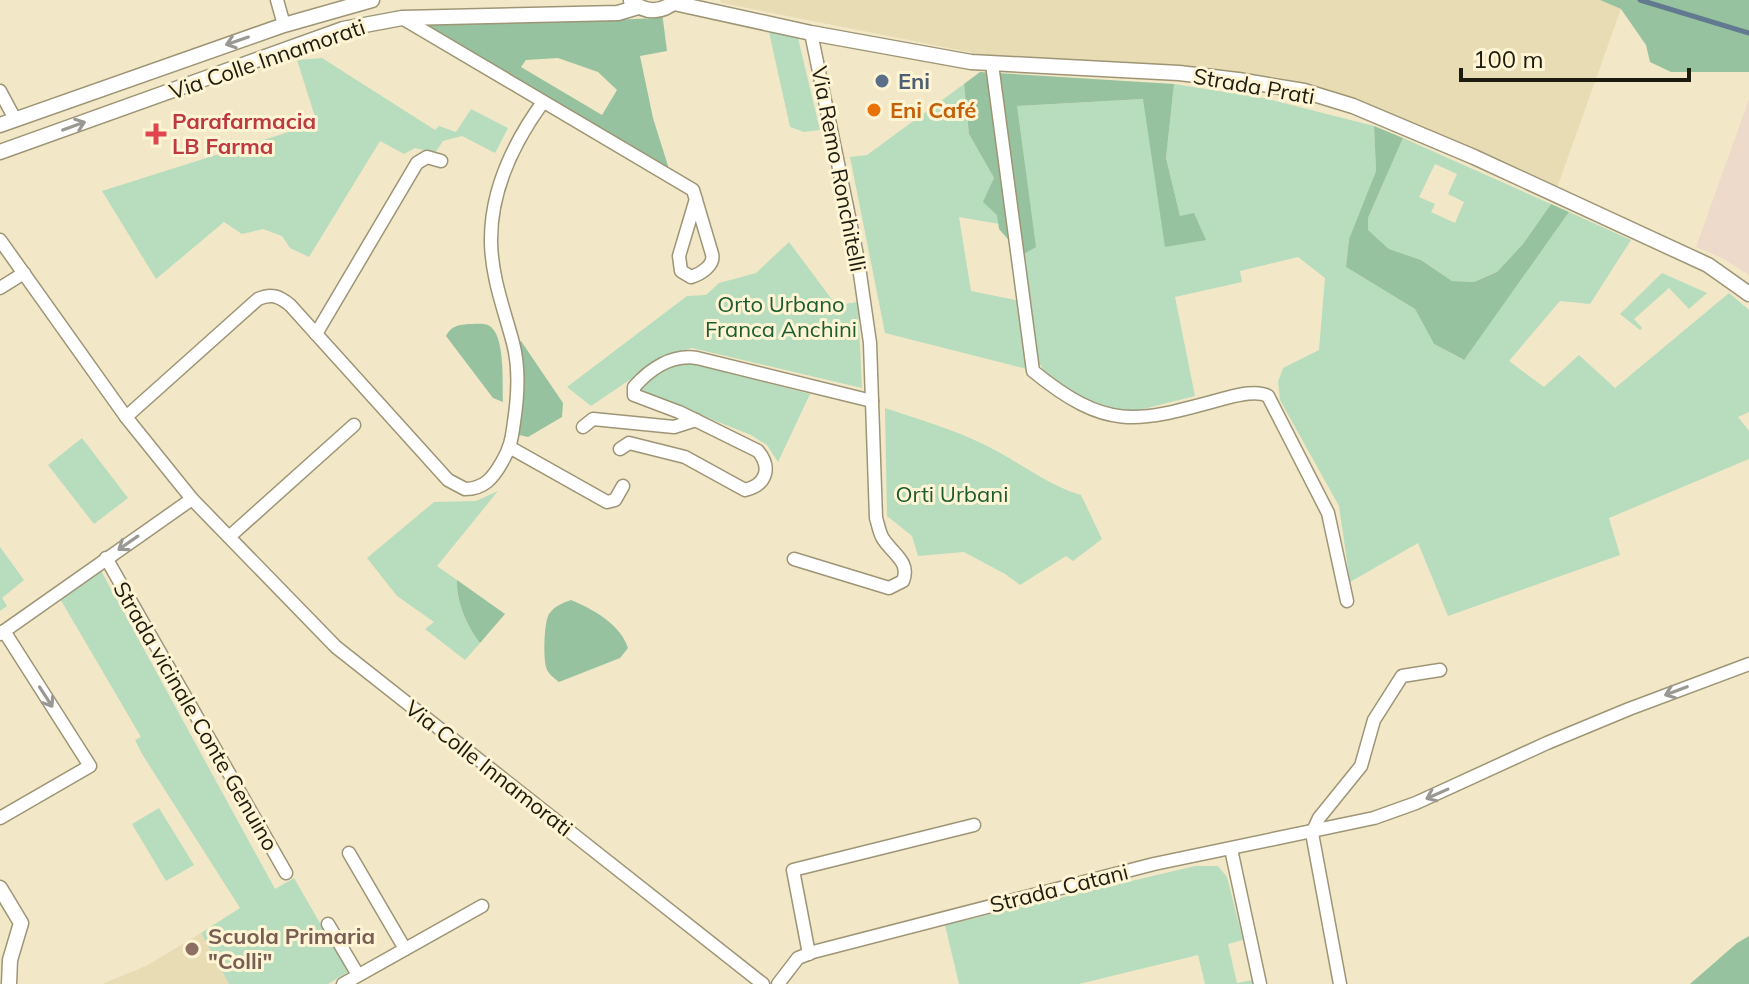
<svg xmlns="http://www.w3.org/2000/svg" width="1749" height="984" viewBox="0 0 1749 984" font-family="Mulish,sans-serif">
<rect width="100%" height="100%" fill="#f2e8c7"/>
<!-- built -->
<g fill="#e8dcb4">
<polygon points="720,0 1600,0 1621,9 1557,188 1347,97 1277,77 984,55 722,3"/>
<polygon points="201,933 229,984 102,984 146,966"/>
</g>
<!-- industrial -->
<polygon fill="#eddaca" points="1749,99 1749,275 1724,259 1696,247"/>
<!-- green -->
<g fill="#b7ddbe" fill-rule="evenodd">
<polygon points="769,32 798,38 820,130 804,132 790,127"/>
<polygon points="322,58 435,130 439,126 456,132 471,109 508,128 495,153 462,136 443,141 435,153 415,148 404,154 380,141 309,257 290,248 282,236 263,229 242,234 224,222 156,279 102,191 317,123 297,60"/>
<polygon points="964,84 969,134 994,178 999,224 959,217 971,291 1021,301 1031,370 885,333 850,157 867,155"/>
<polygon points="1174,84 1264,98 1374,126 1376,171 1349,239 1346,267 1415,309 1434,344 1463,360 1569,212 1631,240 1590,304 1560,301 1509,361 1544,387 1579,355 1615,388 1729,293 1749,310 1749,412 1738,417 1749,431 1749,459 1609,518 1620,555 1448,616 1418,543 1350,582 1339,506 1280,400 1278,382 1283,368 1319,350 1325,278 1298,257 1240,271 1242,282 1175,297 1195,396 1127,413 1091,401 1062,388 1044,371 1035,356 1022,255 1016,106 1144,99 1166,247 1180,216 1166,158"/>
<path d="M1403 138 1551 204 1523 244 1497 272 1474 282 1452 281 1421 260 1389 249 1368 230V218ZM1435 164 1457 174 1448 194 1464 202 1455 223 1431 212 1435 204 1419 197Z"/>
<polygon points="789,242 836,305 858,302 862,388 692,348 665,356 591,406 567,387 687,296 706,295 719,283 756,273"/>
<polygon points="1662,273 1707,293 1689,309 1669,288 1634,319 1642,328 1640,330 1620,314"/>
<path d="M684 362 810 394 778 462 767 445 751 435 640 391C651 375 665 367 684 362Z"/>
<path d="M885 408C918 419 952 429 983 444 1017 460 1046 485 1081 495L1102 539 1073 561 1066 556 1020 585 1005 574 964 552 918 556 912 536 887 516Z"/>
<polygon points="82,438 128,498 94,524 48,465"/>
<path d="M498 491 437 566 457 580C456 601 467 627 480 643L465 660 425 629 434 622 397 596 367 558 434 502 476 501Z"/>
<polygon points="0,547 24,580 2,598 7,606 0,611"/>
<polygon points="99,567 275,889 294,878 348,972 328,984 229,984 201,933 240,908 142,754 135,740 141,737 59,597"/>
<polygon points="159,808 194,865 166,881 132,824"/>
<polygon points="1195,866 1218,866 1227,877 1243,940 1228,944 1237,983 1253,980 1254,984 1205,984 1198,955 1079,984 959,984 945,925"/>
</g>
<!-- forest -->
<g fill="#96c29f" fill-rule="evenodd">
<polygon points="1600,0 1749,0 1749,72 1671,72 1650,62 1646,45 1621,9"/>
<path d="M662 12 667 51 640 56 653 118 669 169 425 27 424 21 614 20 655 18ZM558 58 598 72 617 90 602 115 521 67 526 60Z"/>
<polygon points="980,72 1174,84 1166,158 1180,216 1194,213 1206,240 1165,247 1143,99 1017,106 1036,247 1022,255 999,229 997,215 983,202 994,178 969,134 964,84"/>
<polygon points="1374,126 1403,138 1368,218 1368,230 1389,249 1421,260 1452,281 1474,282 1497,272 1523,244 1551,204 1569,212 1464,360 1434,344 1415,309 1346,267 1349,239 1376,171"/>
<path d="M468 324C473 324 483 323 488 325 506 333 502 385 503 402L493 398 446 336C451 326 458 325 468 324Z"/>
<polygon points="521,341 563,403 562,417 528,437 515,434 516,346"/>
<path d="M457 580 505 614 480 643C467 627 456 601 457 580Z"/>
<path d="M571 600C593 609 621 625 628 648L620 658 559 682C554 678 548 674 546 667 543 657 544 622 549 614 555 606 562 603 571 600Z"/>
<polygon points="1749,936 1749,984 1690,984 1737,943"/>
</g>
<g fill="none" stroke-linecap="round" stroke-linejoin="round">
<!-- stream -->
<polyline stroke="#627990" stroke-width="5" points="1640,0 1749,33"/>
<!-- minor casing -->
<g stroke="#9e9576" stroke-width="15">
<g id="minor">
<polyline points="277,0 284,25"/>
<path d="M402 18 693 190 712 254C715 265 701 274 691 277L681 271 679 256 696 199"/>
<path d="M992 64 1033 371C1109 433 1138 422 1226 398 1238 395 1257 390 1268 396L1328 513 1347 601"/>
<polyline points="0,91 15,119"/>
<polyline points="0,240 126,417 192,499 336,647 763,984"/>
<polyline points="0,288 24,273"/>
<polyline points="316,334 417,163 427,157 441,161"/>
<path d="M126 417 258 299C271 293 279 296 290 305L448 480 465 489C484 489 493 478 502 462 510 449 512 438 514 422 518 396 520 369 513 343 504 309 492 279 491 243 490 192 514 142 543 102"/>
<polyline points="583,427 593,419 674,427 696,420"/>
<polyline points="511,448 607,502 615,500 623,486"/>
<path d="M620 449 629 443 685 457 745 490C766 485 772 468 758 451L679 412 634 395V387C650 369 672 354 697 358L872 401"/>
<polyline points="229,537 354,425"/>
<polyline points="106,558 286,873"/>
<path d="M794 559 889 588 903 581C911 561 891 553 882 537 879 531 878 524 876 518L870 343 858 260 811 33"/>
<polyline points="0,634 192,499"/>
<polyline points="0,818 90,766 4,631"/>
<polyline points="1231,849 1260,984"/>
<polyline points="349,853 405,949"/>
<polyline points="328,924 358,975"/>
<polyline points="809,954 793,870 974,825"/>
<polyline points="343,984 482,906"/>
<polyline points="778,984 798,958 813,952 1154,864 1374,818 1416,803 1547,743 1629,709 1749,664"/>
<polyline points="1340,984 1312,833 1319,818 1361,766 1374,720 1402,676 1440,670"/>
</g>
</g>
<!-- tertiary casing -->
<g stroke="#9e9576" stroke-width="17">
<g id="tertiary">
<path d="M631 1C646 14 662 13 677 0"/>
<polyline points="674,3 811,33 971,62 1179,73 1238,80 1304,91 1353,106 1474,157 1708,265 1749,294"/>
<polyline points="0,125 284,25 372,0"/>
<polyline points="0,152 343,29 402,18 618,13 638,7"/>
<polyline points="0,888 21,923 10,960 9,984"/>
</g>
</g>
<!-- minor -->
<use href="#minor" stroke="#fff" stroke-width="12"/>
<!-- tertiary -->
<use href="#tertiary" stroke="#fff" stroke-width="14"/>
</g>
<!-- one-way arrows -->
<defs><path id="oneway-shaft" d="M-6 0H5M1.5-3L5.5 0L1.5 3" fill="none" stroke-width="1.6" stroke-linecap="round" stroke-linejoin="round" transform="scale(2)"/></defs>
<g stroke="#9a9893">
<use href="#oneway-shaft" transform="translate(237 41) rotate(161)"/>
<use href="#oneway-shaft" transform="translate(74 126) rotate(-20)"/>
<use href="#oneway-shaft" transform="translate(128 543) rotate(145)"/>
<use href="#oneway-shaft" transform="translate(1676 691) rotate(159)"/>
<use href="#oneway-shaft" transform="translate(46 697) rotate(57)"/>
<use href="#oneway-shaft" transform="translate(1437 794) rotate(156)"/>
</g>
<!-- markers -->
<circle fill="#5c6f8a" stroke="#fff5d4" stroke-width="3" cx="882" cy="81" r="8"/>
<circle fill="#e8710a" stroke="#fff5d4" stroke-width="3" cx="874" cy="110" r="8"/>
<path fill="#e0444e" stroke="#fff5d4" stroke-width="3" d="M152 122h8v8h8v8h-8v8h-8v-8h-8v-8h8z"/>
<circle fill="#8d6e63" stroke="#fff5d4" stroke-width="3" cx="192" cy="949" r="8"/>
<g text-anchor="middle" stroke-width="6" stroke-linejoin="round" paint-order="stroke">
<!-- street labels -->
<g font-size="22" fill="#1e1b0f" stroke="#fff5d4">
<text transform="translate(267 59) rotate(-19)" y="8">Via Colle Innamorati</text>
<text transform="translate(1254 86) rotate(10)" y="8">Strada Prati</text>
<text transform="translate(839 169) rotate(79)" y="8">Via Remo Ronchitelli</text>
<text transform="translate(196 716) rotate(60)" y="8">Strada vicinale Conte Genuino</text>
<text transform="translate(489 768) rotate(38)" y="8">Via Colle Innamorati</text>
<text transform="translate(1059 888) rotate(-14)" y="8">Strada Catani</text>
</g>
<!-- service labels -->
<g font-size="22" font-weight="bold" fill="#4e5e75" stroke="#fff5d4" text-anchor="start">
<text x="898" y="89">Eni</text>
</g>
<!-- food labels -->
<g font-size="22" font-weight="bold" fill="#c56008" stroke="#fff5d4" text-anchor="start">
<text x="890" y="118">Eni Café</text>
</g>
<!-- health labels -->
<g font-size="22" font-weight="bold" fill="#be3a42" stroke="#fff5d4" text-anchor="start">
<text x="172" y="129">Parafarmacia<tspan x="172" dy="25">LB Farma</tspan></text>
</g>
<!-- park labels -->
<g font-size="22" fill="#1b5d31" stroke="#fff5d4">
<text x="781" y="312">Orto Urbano<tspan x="781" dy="25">Franca Anchini</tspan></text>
<text x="952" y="502">Orti Urbani</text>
</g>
<!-- education labels -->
<g font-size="22" font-weight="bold" fill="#785e54" stroke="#fff5d4" text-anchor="start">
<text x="208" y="944">Scuola Primaria<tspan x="208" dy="25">"Colli"</tspan></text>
</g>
</g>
<!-- scale -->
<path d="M1461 68v12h228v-12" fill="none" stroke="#1e1b0f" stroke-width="4"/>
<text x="1473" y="68" font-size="24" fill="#1e1b0f" stroke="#fff5d4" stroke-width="6" paint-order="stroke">100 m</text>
</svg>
